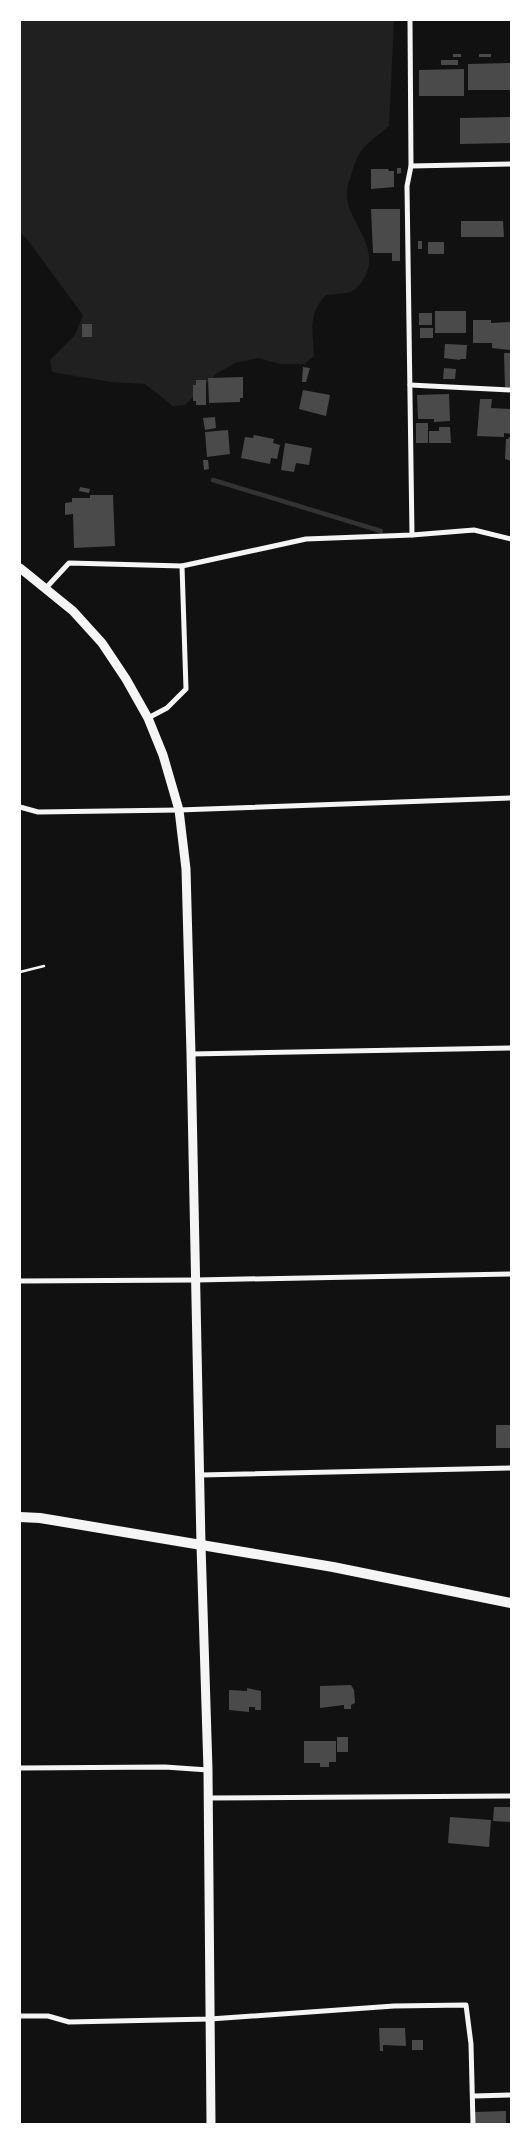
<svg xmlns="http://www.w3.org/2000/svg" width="531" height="2144" viewBox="0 0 531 2144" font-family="'Roboto Condensed',sans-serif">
<rect width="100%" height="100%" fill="#111"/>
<!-- green -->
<path fill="#202020" d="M20 20H394L389 126C367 144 358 148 351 176 349 181 347 186 347 191 344 218 380 244 366 274 356 295 348 293 326 295 307 315 313 330 314 356L305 364H280L258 358 235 363 216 374 185 405 173 406 145 384 111 382 52 372 50 360 75 335 83 315 26 238 20 233Z"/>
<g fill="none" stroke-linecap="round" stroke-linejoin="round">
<!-- stream -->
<polyline stroke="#333" stroke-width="4.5" points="213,480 381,531"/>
</g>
<!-- building -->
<g fill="#4a4a4a">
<rect x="453" y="54" width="8" height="3"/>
<rect x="479" y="54" width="12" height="3"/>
<rect x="441" y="60" width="17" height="5"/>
<polygon points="511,63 511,90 468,90 468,64"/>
<polygon points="464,69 464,96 419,96 419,70"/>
<polygon points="511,117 511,143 460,144 460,118"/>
<polygon points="397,168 401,168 401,173 397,174"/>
<polygon points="371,169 388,169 389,171 394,171 394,187 371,189"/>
<polygon points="371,209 400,209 400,261 392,261 392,253 373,253"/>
<polygon points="461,221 503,221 504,237 461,237"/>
<rect x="418" y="241" width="4" height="8"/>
<rect x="428" y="242" width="16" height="12"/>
<rect x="435" y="311" width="31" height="22"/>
<rect x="419" y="313" width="13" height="12"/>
<polygon points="473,320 491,320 491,323 510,322 511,350 492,348 492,343 473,343"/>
<rect x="82" y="324" width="10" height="13"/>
<rect x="420" y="328" width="13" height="10"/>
<polygon points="445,344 467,345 466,359 460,359 460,360 444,358"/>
<polygon points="504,353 511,353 511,387 505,387"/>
<polygon points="303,367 310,368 306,382 302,382"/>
<polygon points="444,368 456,369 455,379 443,379"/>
<polygon points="243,377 243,398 240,398 240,402 209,403 208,378"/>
<polygon points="196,380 206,380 206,405 196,405 196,401 193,401 193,385 196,385"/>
<polygon points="303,390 330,395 326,416 299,409"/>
<polygon points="449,394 450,421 434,422 434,419 418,419 417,395"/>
<polygon points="480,399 492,399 491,408 511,409 511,434 504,433 504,437 477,436"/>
<polygon points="215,417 216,428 205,430 203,418"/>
<rect x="416" y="423" width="12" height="20"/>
<polygon points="439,427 450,427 451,443 429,443 429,431 439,431"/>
<polygon points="228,430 230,454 207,457 205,432"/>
<polygon points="254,435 274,439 273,443 280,445 277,459 271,458 270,464 241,458 245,437 253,438"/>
<polygon points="509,437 511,437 511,461 505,459 506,439 508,439"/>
<polygon points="285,443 312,448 309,465 296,463 294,472 281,470"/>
<polygon points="203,460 208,460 209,469 204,470"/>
<polygon points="80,487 90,489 89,493 79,491"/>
<polygon points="90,495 113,495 115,546 74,548 73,514 65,515 65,503 72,502 72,498 90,498"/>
<rect x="496" y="1425" width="15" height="23"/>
<polygon points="351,1685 354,1690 355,1703 351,1705 351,1709 344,1709 344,1705 320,1708 320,1686"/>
<polygon points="247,1688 261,1691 261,1710 255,1710 255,1707 249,1707 249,1712 229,1710 229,1690 247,1691"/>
<rect x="337" y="1737" width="11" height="15"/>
<polygon points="304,1741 336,1741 336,1762 329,1762 329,1767 320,1767 320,1763 304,1763"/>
<polygon points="494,1807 511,1807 511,1822 493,1821"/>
<polygon points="450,1817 491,1820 489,1847 448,1843"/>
<polygon points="379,2028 405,2028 406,2046 383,2045 383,2051 380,2051"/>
<rect x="412" y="2040" width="11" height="10"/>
<polygon points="506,2111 506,2124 475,2124 475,2112"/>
</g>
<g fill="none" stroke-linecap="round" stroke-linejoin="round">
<!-- path -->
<polyline stroke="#f5f5f5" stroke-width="2.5" points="20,972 44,966"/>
<!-- minor -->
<g stroke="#f5f5f5" stroke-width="5">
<polyline points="410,20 411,166 407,186 412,535"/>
<polyline points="411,166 511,164"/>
<polyline points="410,385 511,390"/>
<polyline points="182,566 306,539 412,535 474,530 511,539"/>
<polyline points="45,589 69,563 182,566 186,689 167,708 148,718"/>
<polyline points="20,807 38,812 179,810 511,798"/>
<polyline points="191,1054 511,1048"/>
<polyline points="20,1281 196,1280 511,1274"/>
<polyline points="201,1475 511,1468"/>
<polyline points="20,1768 165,1767 208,1770"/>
<polyline points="208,1798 511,1796"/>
<polyline points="20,2016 48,2016 69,2022 210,2019 394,2006 466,2005 471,2044 473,2124"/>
<polyline points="474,2096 511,2095"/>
</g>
<!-- tertiary -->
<polyline stroke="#f5f5f5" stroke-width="9" points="20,568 73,611 102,643 126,679 148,718 163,755 179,810 186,869 191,1054 201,1545 208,1770 211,2124"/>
<!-- secondary -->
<polyline stroke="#f5f5f5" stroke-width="10" points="20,1517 40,1518 333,1567 511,1603"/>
</g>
<!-- border -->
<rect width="531" height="2144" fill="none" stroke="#ffffff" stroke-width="42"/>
</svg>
